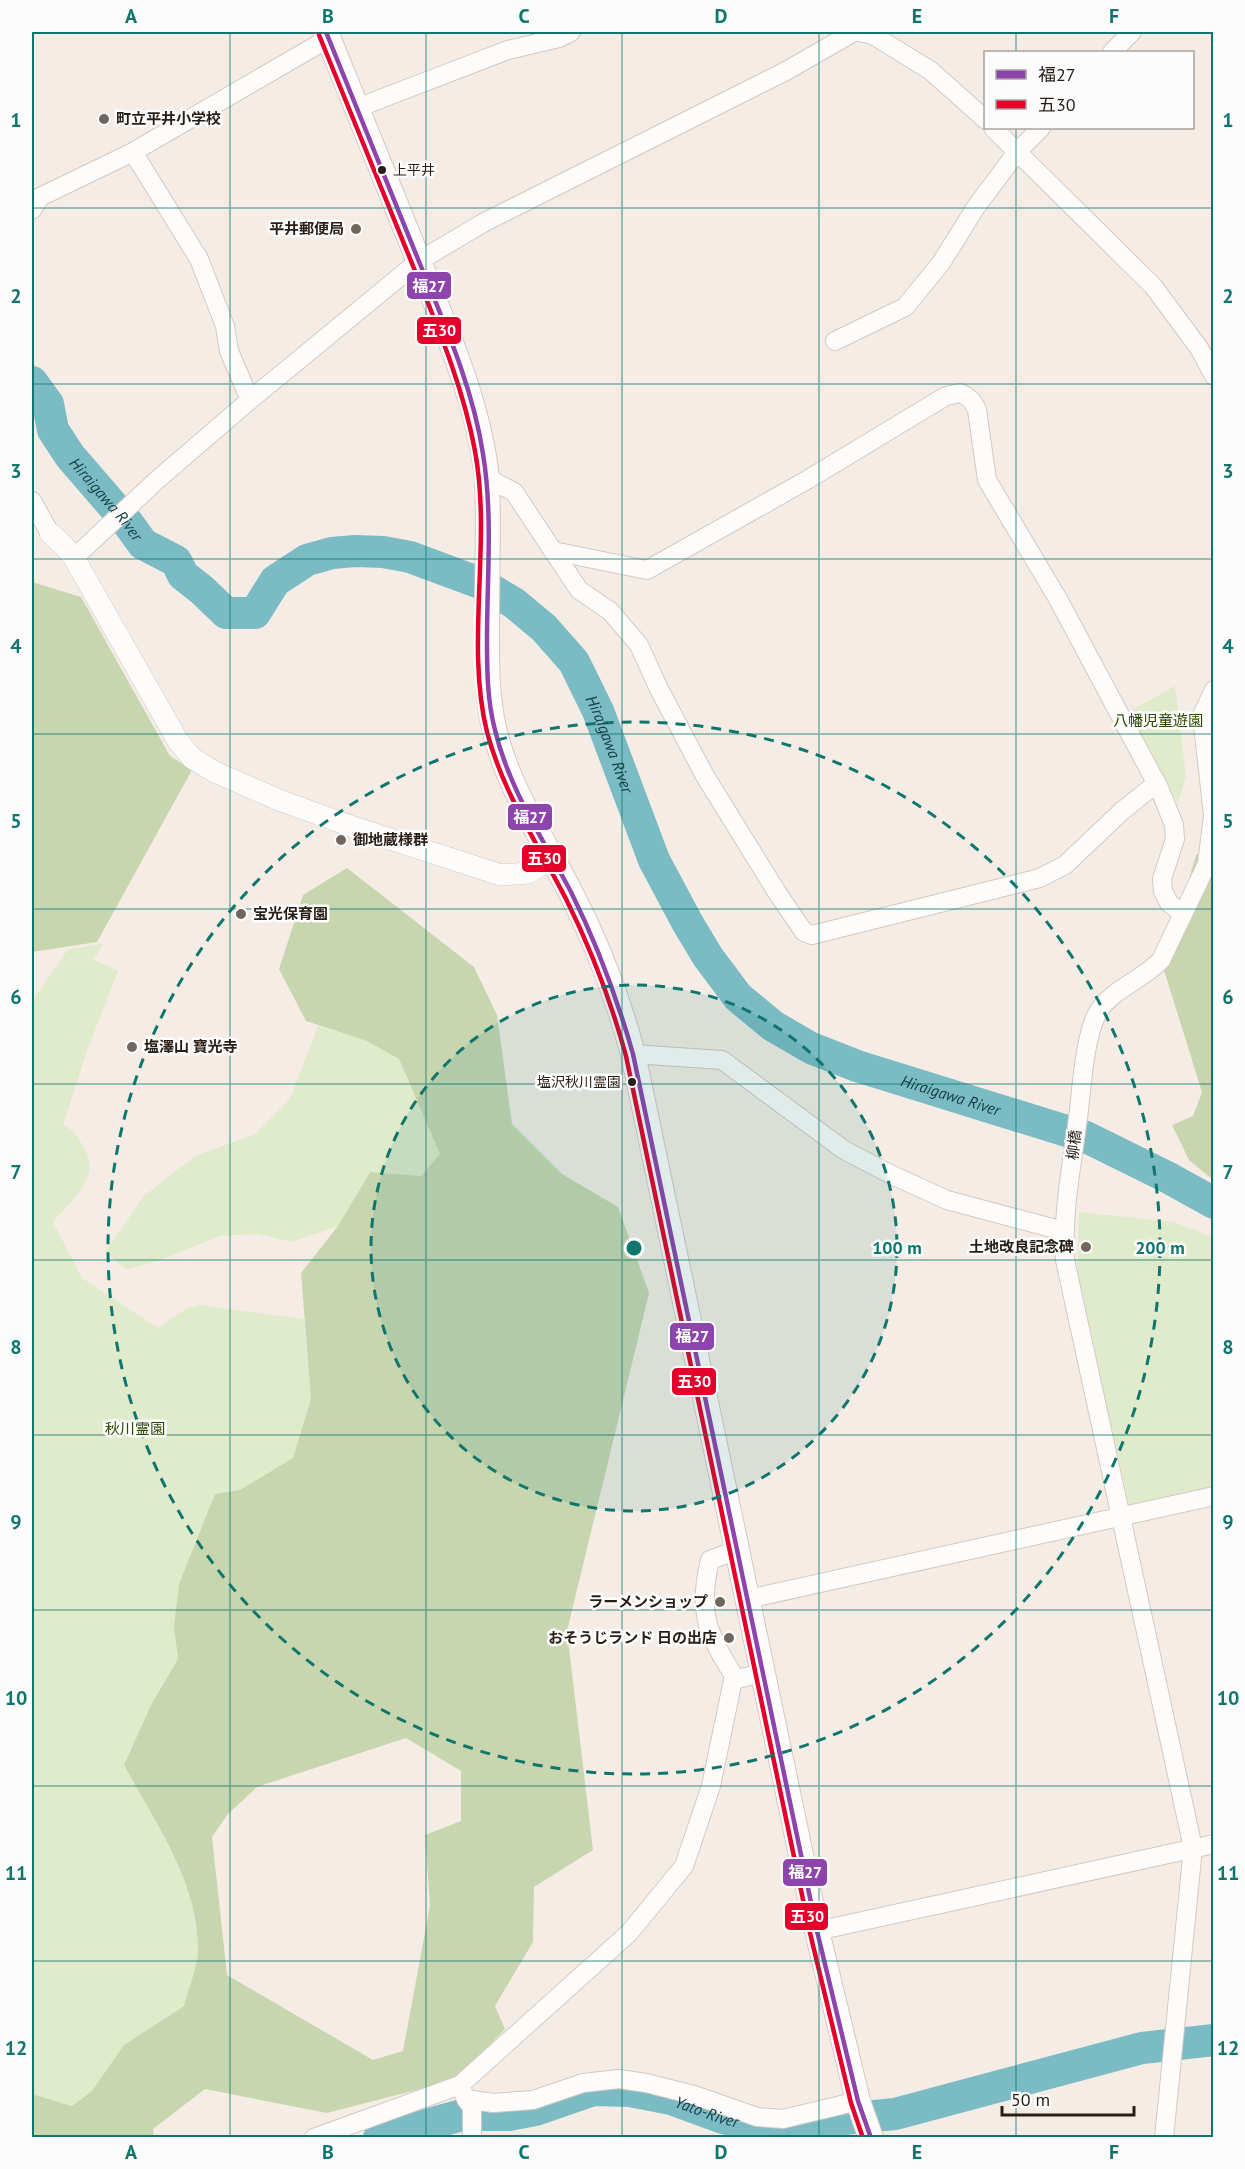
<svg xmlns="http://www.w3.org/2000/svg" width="1245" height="2169" viewBox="0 0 1245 2169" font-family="'PT Sans','Noto Sans JP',sans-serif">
<rect width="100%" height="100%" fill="#f5ede5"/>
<!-- green -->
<g fill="#e0ebcb">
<polygon points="1175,686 1186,776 1178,803 1128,712"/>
<path d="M103 944 94 960 118 971 87 1051 63 1125C76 1132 77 1136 85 1149 101 1178 71 1201 53 1222L82 1278 158 1328 186 1309 199 1305 304 1319 311 1399 293 1458 240 1490 174 1627 178 1659 151 1705 124 1765C156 1824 199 1883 198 1952 197 1969 188 1989 184 2006L124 2045 92 2092 72 2106 32 2094V1002L68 949Z"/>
<polygon points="318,1026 367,1041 399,1059 440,1154 421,1176 370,1172 338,1226 292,1242 257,1234 220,1236 158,1261 126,1269 105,1252 144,1196 195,1156 255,1134 290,1099"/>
<polygon points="1079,1212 1174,1222 1213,1237 1213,1487 1129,1505 1077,1272"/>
</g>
<!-- forest -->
<g fill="#c8d6b0" fill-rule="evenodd">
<polygon points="32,582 81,597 170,756 192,770 97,942 32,952"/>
<polygon points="1213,850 1213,1180 1189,1160 1172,1125 1193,1116 1202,1092 1163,967 1196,855"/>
<path d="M347 868 474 967 497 1015 512 1124 562 1174 618 1207 649 1293 567 1631 593 1850 534 1887 533 1942 495 2006 505 2029 455 2080 327 2113 205 2089 153 2129 154 2138 32 2137V2094L72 2106 92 2091 124 2045 184 2006C188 1989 197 1969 198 1952 199 1883 156 1824 124 1765L151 1705 178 1659 174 1627 179 1584 215 1494 240 1490 293 1458 311 1399 301 1273 338 1226 370 1172 421 1176 440 1154 399 1059 367 1041 306 1021 279 969 303 895ZM406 1738 461 1771V1821L425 1835 430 1905 403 2051 373 2060 227 1975 212 1837 228 1814 257 1787Z"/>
</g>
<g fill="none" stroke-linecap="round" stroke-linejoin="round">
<!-- river -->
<g stroke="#7bbbc4" stroke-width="32">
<path id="s1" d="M32 382 48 404 53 430 70 456 127 522 143 544 176 561 183 575 202 590 226 613H255L275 581 307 560 332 553 355 551 383 552 410 557 480 583 514 603 544 628 574 662 598 711 654 860 687 922 708 957 738 997 773 1026 811 1048 857 1066 1086 1137 1167 1177 1214 1203"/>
<path id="s2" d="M379 2138 462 2115H509L535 2110 593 2090 630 2091 671 2099 723 2118 760 2127 792 2128 824 2121 895 2114 1142 2048 1214 2040"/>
</g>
<!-- minor casing -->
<g stroke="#d2c9c2" stroke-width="20">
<g id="minor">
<polyline points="860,32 873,35 931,71 986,120"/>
<polyline points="1112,52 1132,32"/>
<polyline points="357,108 508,50 559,38 571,32"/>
<polyline points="993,128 1153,286 1199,348 1214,376"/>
<polyline points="133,152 199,259 225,326 229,351 250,400"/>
<polyline points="32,210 40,197 133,152 329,38"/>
<polyline points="835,341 905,307 941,263 976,207 1017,152 1041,128"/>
<polyline points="487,478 514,492 579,590 610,611 639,645 658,687 705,776 778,894 804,932 812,935 1040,878 1065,865 1122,811 1157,783"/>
<polyline points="32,501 50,533"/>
<path d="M553 551 647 570 807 480 946 396 960 393C969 397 973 401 977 410L987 480 1058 599 1160 790 1174 825 1175 839 1162 879 1163 891 1169 903 1183 914"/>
<polyline points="74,558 157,480 250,400 419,261 483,223 786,71 854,32"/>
<polyline points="633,1054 722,1060 844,1150 890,1174 947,1200 1063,1231"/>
<polyline points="748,1599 1214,1496"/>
<path d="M736 1679C708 1635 697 1613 710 1560L737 1550"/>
<polyline points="817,1931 1214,1844"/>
<polyline points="460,2085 466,2099 493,2103 533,2100 583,2083 619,2079 646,2083 694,2095 757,2117 783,2119 858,2101"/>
<polyline points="466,2099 472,2107 472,2138"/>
<polyline points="314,2138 460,2085 629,1933 684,1866 711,1786 733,1680 763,1673"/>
<path d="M1164 2138 1193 1848 1065 1260C1062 1210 1073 1160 1079 1110 1082 1083 1085 1035 1098 1012 1113 988 1143 980 1161 960L1207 864 1213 816 1202 715 1214 690"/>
</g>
</g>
<!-- tertiary casing -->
<g stroke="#d2c9c2" stroke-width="22">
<polyline id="tertiary" points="50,533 64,546 74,558 178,741 192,758 215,772 279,800 353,827 501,875 528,873 552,858"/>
</g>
<!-- secondary casing -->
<g stroke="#d2c9c2" stroke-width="26">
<path id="secondary" d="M326 32C358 111 390 190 422 269 449 337 479 405 487 478 489 525 487 572 487 619 487 656 486 692 494 728 507 787 544 840 571 893 598 945 618 997 633 1054L817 1931 858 2101 871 2138"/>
</g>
<!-- minor -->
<use href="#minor" stroke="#fefcfb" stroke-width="18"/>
<!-- tertiary -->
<use href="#tertiary" stroke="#fefcfb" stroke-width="21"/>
<!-- secondary -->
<use href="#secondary" stroke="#fefcfb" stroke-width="24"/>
<!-- bus-1 casing -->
<g stroke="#fcfcfc" stroke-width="9">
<path id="bus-1" d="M326 32C357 109 389 186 420 264 445 325 473 388 483 454 493 514 487 578 487 638 487 669 487 700 495 730 509 789 543 839 571 892 597 944 617 998 633 1054L817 1931 858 2101 871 2138"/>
</g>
<!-- bus-2 casing -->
<g stroke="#fcfcfc" stroke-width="9">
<path id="bus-2" d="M319 35C350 110 380 186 411 261 436 323 463 385 475 451 492 542 465 643 487 732 503 793 538 844 566 899 591 949 611 1001 626 1056L810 1933 851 2103 863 2138"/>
</g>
<!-- bus-1 -->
<use href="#bus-1" stroke="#8e44ad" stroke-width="4.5"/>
<!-- bus-2 -->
<use href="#bus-2" stroke="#e4002b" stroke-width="4.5"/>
</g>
<!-- grid -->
<path fill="none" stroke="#0f766e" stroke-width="1.5" stroke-opacity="0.55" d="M230 32V2138M426 32V2138M622 32V2138M819 32V2138M1016 32V52M1016 128V2138M32 208H1214M32 384H1214M32 559H1214M32 734H1214M32 909H1214M32 1084H1214M32 1260H1214M32 1435H1214M32 1610H1214M32 1786H1214M32 1961H1214"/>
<!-- distance rings -->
<circle cx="634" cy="1248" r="263" fill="#0f766e" fill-opacity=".12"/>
<g fill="none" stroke="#0f766e" stroke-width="3" stroke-dasharray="10 8">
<circle cx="634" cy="1248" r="263"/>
<circle cx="634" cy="1248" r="526"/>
</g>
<!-- markers -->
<g fill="#70665e" stroke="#fcfcfc" stroke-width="2">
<circle cx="104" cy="119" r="6"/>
<circle cx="356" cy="229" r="6"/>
<circle cx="341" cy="840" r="6"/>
<circle cx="241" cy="914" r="6"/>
<circle cx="132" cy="1047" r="6"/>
<circle cx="1086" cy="1247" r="6"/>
<circle cx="720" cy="1602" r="6"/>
<circle cx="729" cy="1638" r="6"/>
</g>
<g fill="#281e16" stroke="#fcfcfc" stroke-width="2">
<circle cx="382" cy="170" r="5"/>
<circle cx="632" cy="1082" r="5"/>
</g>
<g text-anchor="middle" stroke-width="5" stroke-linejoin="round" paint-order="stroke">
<!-- bus labels -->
<g font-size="14" fill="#281e16" stroke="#fcfcfc" text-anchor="start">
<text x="393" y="175">上平井</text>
<text x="621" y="1087" text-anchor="end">塩沢秋川霊園</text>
</g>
<!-- poi labels -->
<g font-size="15" font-weight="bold" fill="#281e16" stroke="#fcfcfc" text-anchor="start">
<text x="116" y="124">町立平井小学校</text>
<text x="344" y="234" text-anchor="end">平井郵便局</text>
<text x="353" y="845">御地蔵様群</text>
<text x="253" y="919">宝光保育園</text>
<text x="144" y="1052">塩澤山 寶光寺</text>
<text x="1074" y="1252" text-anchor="end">土地改良記念碑</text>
<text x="708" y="1607" text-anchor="end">ラーメンショップ</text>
<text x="717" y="1643" text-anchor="end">おそうじランド 日の出店</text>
</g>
<!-- park labels -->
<g font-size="15" fill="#2d4701" stroke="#fcfcfc">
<text x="1158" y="726">八幡児童遊園</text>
<text x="135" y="1434">秋川霊園</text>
</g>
<!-- street labels -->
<g font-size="15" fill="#281e16" stroke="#fcfcfc">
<text transform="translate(1074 1145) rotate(-83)" y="5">柳橋</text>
</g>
<!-- water labels -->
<g font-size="16" font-style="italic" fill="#154047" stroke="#fcfcfc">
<text dy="6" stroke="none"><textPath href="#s1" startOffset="141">Hiraigawa River</textPath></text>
<text dy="6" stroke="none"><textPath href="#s1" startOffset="807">Hiraigawa River</textPath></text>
<text dy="6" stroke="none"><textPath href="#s1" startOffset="1329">Hiraigawa River</textPath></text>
<text dy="6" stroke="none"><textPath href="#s2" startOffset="338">Yato-River</textPath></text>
</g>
</g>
<circle cx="634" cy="1248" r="9" fill="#0f766e" stroke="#fcfcfc" stroke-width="3"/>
<g font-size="18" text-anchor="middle" font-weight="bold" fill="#0f766e" stroke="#fcfcfc" stroke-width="5" stroke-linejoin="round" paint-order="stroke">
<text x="897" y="1254">100 m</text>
<text x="1160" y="1254">200 m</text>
</g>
<g stroke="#fcfcfc" stroke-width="2">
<rect x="406" y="271" width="46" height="29" rx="6" fill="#8e44ad"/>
<rect x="416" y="316" width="46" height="29" rx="6" fill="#e4002b"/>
<rect x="507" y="803" width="46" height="28" rx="6" fill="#8e44ad"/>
<rect x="521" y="844" width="46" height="29" rx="6" fill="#e4002b"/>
<rect x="669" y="1322" width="46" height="29" rx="6" fill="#8e44ad"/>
<rect x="671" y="1367" width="46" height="29" rx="6" fill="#e4002b"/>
<rect x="782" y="1858" width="46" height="29" rx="6" fill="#8e44ad"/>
<rect x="784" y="1902" width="45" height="29" rx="6" fill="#e4002b"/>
</g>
<g font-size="16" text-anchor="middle" font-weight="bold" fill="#fff">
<text x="429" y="292">福27</text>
<text x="439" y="336">五30</text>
<text x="530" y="823">福27</text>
<text x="544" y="864">五30</text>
<text x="692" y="1342">福27</text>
<text x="694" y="1387">五30</text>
<text x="805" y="1878">福27</text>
<text x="807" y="1922">五30</text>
</g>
<!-- border -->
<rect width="1245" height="2169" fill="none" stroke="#fcfcfc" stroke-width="66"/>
<!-- legend -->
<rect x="984" y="51" width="210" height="78" fill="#fcfcfc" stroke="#a7a3a0" stroke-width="1.5"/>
<rect x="996" y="70" width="30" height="9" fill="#8e44ad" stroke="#a7a3a0" stroke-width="1.5"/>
<text x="1038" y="81" font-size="18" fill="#281e16">福27</text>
<rect x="996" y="100" width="30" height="9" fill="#e4002b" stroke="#a7a3a0" stroke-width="1.5"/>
<text x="1038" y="111" font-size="18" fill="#281e16">五30</text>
<!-- scale -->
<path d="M1002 2106v9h132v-9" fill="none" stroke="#281e16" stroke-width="3"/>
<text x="1011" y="2106" font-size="18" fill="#281e16" stroke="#fcfcfc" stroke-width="4.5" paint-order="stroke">50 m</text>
<rect x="33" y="33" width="1179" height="2103" fill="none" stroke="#0f766e" stroke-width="2"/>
<g font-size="20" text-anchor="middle" font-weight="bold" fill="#0f766e">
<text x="131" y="23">A</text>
<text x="328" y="23">B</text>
<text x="524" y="23">C</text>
<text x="721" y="23">D</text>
<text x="917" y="23">E</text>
<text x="1114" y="23">F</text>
<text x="16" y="127">1</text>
<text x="1228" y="127">1</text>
<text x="16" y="303">2</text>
<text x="1228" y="303">2</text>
<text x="16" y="478">3</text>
<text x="1228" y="478">3</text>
<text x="16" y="653">4</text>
<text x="1228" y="653">4</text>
<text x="16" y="828">5</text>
<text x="1228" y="828">5</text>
<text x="16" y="1004">6</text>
<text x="1228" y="1004">6</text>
<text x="16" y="1179">7</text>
<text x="1228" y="1179">7</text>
<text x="16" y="1354">8</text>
<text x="1228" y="1354">8</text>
<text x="16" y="1529">9</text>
<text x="1228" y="1529">9</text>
<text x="16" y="1705">10</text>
<text x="1228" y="1705">10</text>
<text x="16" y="1880">11</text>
<text x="1228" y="1880">11</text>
<text x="16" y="2055">12</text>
<text x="1228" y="2055">12</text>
<text x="131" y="2159">A</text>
<text x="328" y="2159">B</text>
<text x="524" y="2159">C</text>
<text x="721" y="2159">D</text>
<text x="917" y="2159">E</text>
<text x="1114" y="2159">F</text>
</g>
</svg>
